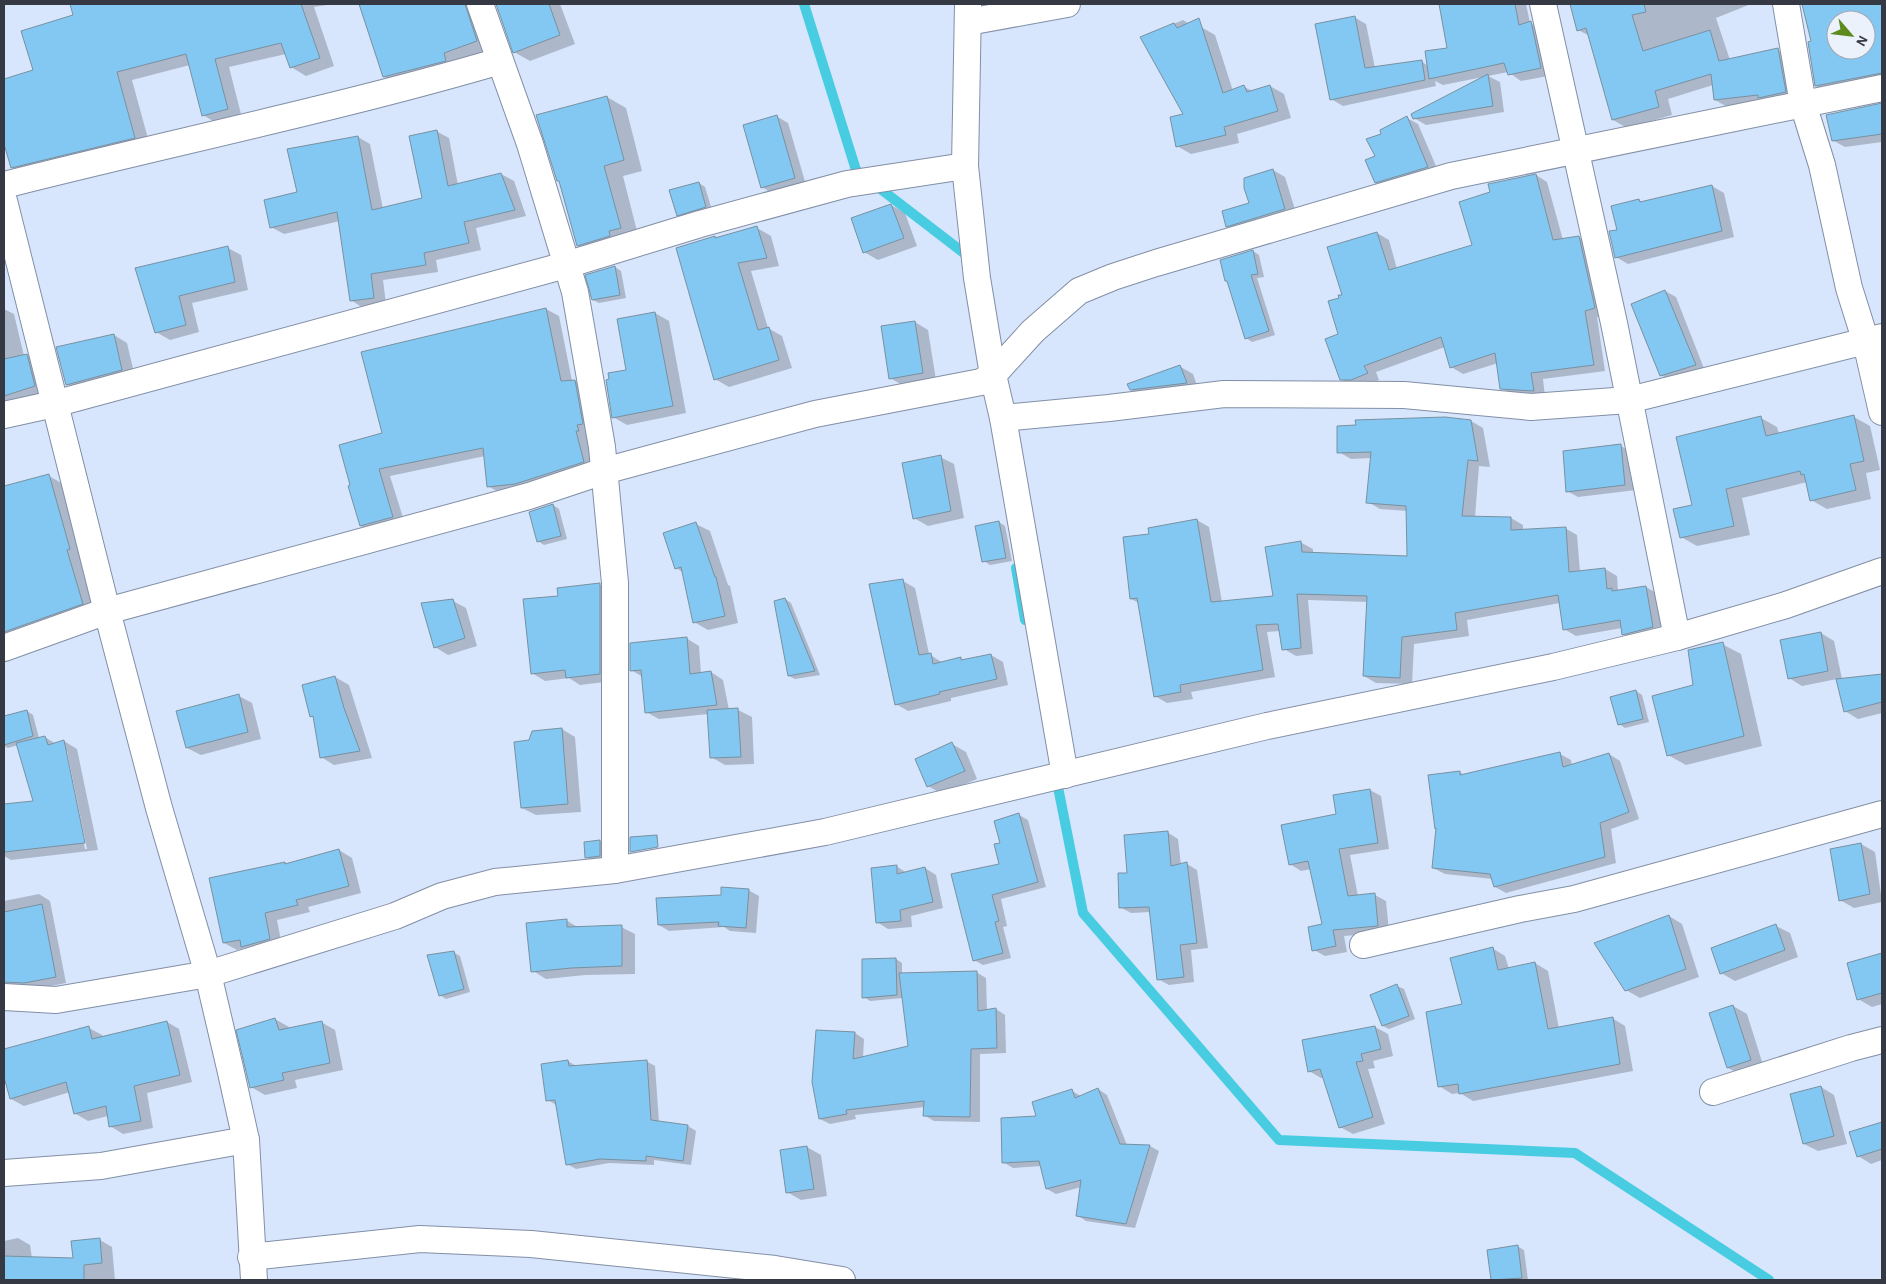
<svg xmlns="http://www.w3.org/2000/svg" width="1886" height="1284" viewBox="0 0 1886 1284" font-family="'Alegreya Sans',sans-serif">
<rect width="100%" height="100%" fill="#d7e5fd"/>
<!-- shadow -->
<g fill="#0003" fill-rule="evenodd">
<polygon points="71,4 115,4 115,7 130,8 148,4 333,4 314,7 334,66 306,76 291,67 286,54 229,67 242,118 218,124 203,115 190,65 132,80 150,146 27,176 12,167 4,140 4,80 35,71 75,16"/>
<polygon points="359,4 483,4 492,50 399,85 384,77"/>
<polygon points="497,4 560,4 575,44 530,61 514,52"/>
<polygon points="1441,4 1526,4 1530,23 1544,30 1553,75 1521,81 1508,72 1488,76 1500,82 1504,112 1426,125 1414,118 1483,77 1443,85 1435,81 1436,86 1343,106 1331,99 1354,17 1366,24 1375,68 1421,61 1428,66 1449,49"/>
<polygon points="1571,4 1751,4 1716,18 1730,60 1778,50 1792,58 1799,100 1729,108 1715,100 1713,85 1668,99 1672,115 1627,128 1613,120 1590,36 1578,30"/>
<path d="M1804 4H1882V81L1828 92 1816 86 1812 42ZM1836 20H1866V50H1836Z"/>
<polygon points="1183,20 1196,28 1201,27 1215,35 1233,91 1244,87 1253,91 1270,86 1284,94 1291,118 1237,134 1239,143 1191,154 1177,146 1184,115 1142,37"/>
<polygon points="607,97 626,108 642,171 623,176 639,239 597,256 578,245"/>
<polygon points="1882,104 1882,142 1845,147 1834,141 1827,116"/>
<polygon points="776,116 788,123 806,185 773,194 762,187"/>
<polygon points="1407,118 1418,124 1439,173 1387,189 1376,182 1376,156 1382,135"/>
<polygon points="436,131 449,138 458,185 501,174 514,181 526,216 476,228 481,250 436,260 438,272 383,280 386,304 363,308 351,300 340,221 284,234 271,227 298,193 358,137 370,144 383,209 424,199"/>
<polygon points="1273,170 1285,177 1297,216 1239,233 1227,226 1250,204"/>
<polygon points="1536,175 1547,182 1563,240 1579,237 1591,244 1607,314 1597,317 1605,371 1543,379 1545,397 1513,395 1501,388 1498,363 1463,374 1451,367 1445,347 1376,372 1379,380 1363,386 1353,386 1341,379 1340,298 1377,233 1389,240 1397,269 1474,246 1492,193"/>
<polygon points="699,183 705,187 712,210 684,218 678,215"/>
<polygon points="1712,186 1724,193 1734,237 1628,264 1616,257 1618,231 1639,200 1644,203"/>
<polygon points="891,205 905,213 917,246 878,260 864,252"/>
<polygon points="757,228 771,236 779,266 751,271 768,328 782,336 792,368 729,387 715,379 714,237 717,238"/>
<polygon points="228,248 241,255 248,290 192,303 199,332 170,340 156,332 137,269"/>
<polygon points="1253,251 1259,255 1264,277 1257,278 1275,335 1252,342 1246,338 1228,282 1226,281"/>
<polygon points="615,267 621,271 626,298 599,303 593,300"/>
<polygon points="1665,291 1676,297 1705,371 1671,381 1661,375"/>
<polygon points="4,309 14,314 24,356 27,355 44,365 51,395 4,410"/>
<polygon points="546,309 559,316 572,381 575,381 587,388 596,469 500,493 488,486 485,456 390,476 405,524 374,533 361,526 383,434"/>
<polygon points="655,313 669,321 686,413 627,425 613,417 627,371"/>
<polygon points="915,322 928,330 936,380 904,386 890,378"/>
<polygon points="114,335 127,343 135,377 80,392 67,384"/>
<polygon points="1179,366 1193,374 1199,391 1144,397 1131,390"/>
<polygon points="1854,417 1870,426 1880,470 1866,473 1871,499 1827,509 1811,500 1807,482 1742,498 1750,535 1697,546 1681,537 1694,506 1761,418 1777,427 1779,434"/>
<polygon points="1471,421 1483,428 1490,467 1479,466 1475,517 1511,518 1523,525 1523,530 1565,528 1577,535 1580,572 1605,569 1617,576 1618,592 1646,587 1658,594 1664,634 1635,641 1623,634 1622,628 1576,636 1564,629 1560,603 1467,620 1469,636 1414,644 1412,684 1376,683 1364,676 1368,602 1308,600 1313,654 1296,656 1284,649 1280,631 1267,632 1275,677 1191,692 1193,699 1167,703 1155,696 1139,603 1131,599 1150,535 1197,520 1209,527 1222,602 1275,597 1300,542 1313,549 1313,554 1408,557 1408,511 1380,509 1368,502 1371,458 1351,459 1339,452"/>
<polygon points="1621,446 1631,452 1636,490 1578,497 1567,491"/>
<polygon points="940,457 954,464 964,518 928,526 914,518"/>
<polygon points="49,476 63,484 97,611 4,648 4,488"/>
<polygon points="553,505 559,509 567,539 544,545 538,541"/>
<polygon points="999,522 1005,526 1012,561 990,565 984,561"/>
<polygon points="696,524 710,531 728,585 730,586 738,623 708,630 694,622 684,573 676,568"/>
<polygon points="903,581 915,588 929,654 943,663 960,659 964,661 991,655 1003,662 1008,685 951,698 951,701 908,711 896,704"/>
<polygon points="600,585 613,592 613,681 580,685 569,678 545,681 532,673 559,597"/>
<polygon points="785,599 791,603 820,675 795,679 789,676"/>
<polygon points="453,601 466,608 477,646 448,655 435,647"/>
<polygon points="1821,633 1834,641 1842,679 1882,675 1882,713 1858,719 1845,711 1837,679 1802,686 1789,678"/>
<polygon points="686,638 699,646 701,674 711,672 723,680 729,710 738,710 752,717 754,764 725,765 711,757 708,714 659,719 646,712 643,677 631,670"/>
<polygon points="1722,644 1741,654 1762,746 1686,765 1668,755 1695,686"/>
<polygon points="335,677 349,685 372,758 334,765 321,757 314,718 312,716"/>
<polygon points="1636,691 1642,695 1649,722 1625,728 1619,724"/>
<polygon points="239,696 252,703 261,739 201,755 187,748"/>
<path d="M27 711 33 715 39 738 45 737 56 744 64 741 77 749 98 850 11 860 4 856V806L34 802 18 745 8 748 4 746V718ZM65 751H67L87 849H85Z"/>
<polygon points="562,729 575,737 581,812 536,815 522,808 529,741"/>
<polygon points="952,744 966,752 977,779 942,794 928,786"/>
<polygon points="1560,754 1571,760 1572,766 1609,754 1620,761 1639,819 1611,829 1616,863 1506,893 1495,887 1493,879 1445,874 1433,868 1460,772 1465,776"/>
<polygon points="1370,790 1381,796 1389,849 1350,855 1358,896 1375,895 1386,901 1389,932 1344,936 1347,952 1325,956 1314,950 1323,925 1311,869 1301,871 1290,864 1337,815"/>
<polygon points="1019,815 1028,820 1046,887 1001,899 1007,926 1003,927 1011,958 983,965 974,960 952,875 1001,865 1002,843"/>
<polygon points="1167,832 1178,839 1181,865 1187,864 1197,870 1208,948 1191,950 1194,982 1169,985 1158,979 1151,912 1131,913 1120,907 1129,874"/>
<polygon points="600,841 606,845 606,860 593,861 586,857"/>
<polygon points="1861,844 1875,852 1882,902 1854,908 1840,900"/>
<polygon points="339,850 352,858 361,893 308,907 310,912 277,920 282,946 255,954 245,948 237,950 224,943 285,863 287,864"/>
<polygon points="896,866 907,873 925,868 936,875 943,908 911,916 912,927 888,929 877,922"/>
<polygon points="748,890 759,896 756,933 730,931 724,927 669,931 659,925 722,896"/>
<polygon points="39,894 50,901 66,983 36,989 4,987 4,901"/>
<polygon points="1669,916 1682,924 1699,977 1640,998 1626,990"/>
<polygon points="566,920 579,928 621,927 635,934 635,974 585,975 546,979 533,971"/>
<polygon points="1776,926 1790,933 1798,957 1735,981 1721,973"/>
<polygon points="1492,948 1505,956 1509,969 1535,963 1548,971 1559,1029 1612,1018 1625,1026 1633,1071 1473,1101 1460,1093 1452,1094 1439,1086 1464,1005"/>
<polygon points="453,952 460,956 470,992 446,999 440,995"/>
<polygon points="1882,955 1882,1004 1872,1007 1858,999 1849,964"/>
<polygon points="896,959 902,963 902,975 976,972 986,978 987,1011 996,1009 1005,1015 1006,1053 980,1054 980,1122 934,1121 924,1115 925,1107 855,1115 856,1119 830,1124 820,1119 855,1033 864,1039 863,1058 909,1047 903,998 870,1001 864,997"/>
<polygon points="1397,986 1404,989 1415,1019 1389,1029 1383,1026"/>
<polygon points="1733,1006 1747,1014 1764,1068 1742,1075 1728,1068"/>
<polygon points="275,1019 289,1027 289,1029 321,1022 335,1030 343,1070 295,1080 297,1088 265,1095 251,1087"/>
<polygon points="167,1022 179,1029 192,1082 147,1093 153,1128 123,1134 110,1126 108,1116 88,1121 76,1114 70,1092 24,1106 11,1099 4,1072 4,1050 89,1028 102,1035 103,1038"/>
<polygon points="1375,1027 1388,1034 1393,1056 1373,1061 1375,1068 1368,1069 1385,1124 1353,1134 1340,1127 1324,1078 1321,1078 1309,1071"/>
<polygon points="568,1061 576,1066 646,1061 655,1066 659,1122 688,1126 696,1131 691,1165 654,1160 654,1165 609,1163 576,1169 567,1164 556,1105 548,1100"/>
<polygon points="1821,1087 1834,1095 1847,1144 1818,1151 1804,1144"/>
<polygon points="1098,1089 1107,1095 1127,1145 1150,1146 1159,1151 1135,1228 1086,1221 1077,1215 1081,1187 1056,1194 1047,1189 1042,1166 1013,1168 1003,1162 1038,1118 1072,1091 1081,1096"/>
<polygon points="1882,1123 1882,1160 1871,1164 1858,1156 1851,1133"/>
<polygon points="807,1147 821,1155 827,1196 801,1200 787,1192"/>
<polygon points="18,1238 30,1245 32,1258 74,1259 100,1240 112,1247 115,1280 4,1280 4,1241"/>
<polygon points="1517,1246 1524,1250 1528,1280 1492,1280 1488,1251"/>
</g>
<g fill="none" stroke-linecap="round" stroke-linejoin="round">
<!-- stream -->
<g stroke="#48cce1" stroke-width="10">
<polyline points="804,4 856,170 969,257 969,260"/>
<polyline points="1016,568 1025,620"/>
<polyline points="1056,777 1083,913 1279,1140 1575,1153 1769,1280"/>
</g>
</g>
<!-- building -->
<g fill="#83c8f3" stroke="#7891a0" fill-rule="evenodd">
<polygon points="70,4 301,4 320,58 290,68 281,43 215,59 228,109 202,116 186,54 117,72 135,138 11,168 4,144 4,79 33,70 21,31 73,15"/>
<polygon points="359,4 465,4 477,41 444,53 446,61 383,77"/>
<polygon points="496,4 549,4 560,35 513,53"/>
<polygon points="1439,4 1515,4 1519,25 1531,21 1541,68 1508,75 1504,63 1429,79 1425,51 1447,48"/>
<polygon points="1570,4 1644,4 1646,12 1632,15 1643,51 1710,30 1719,61 1778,48 1786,92 1758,98 1758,95 1714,100 1711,74 1655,91 1659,107 1612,120 1586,28 1577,31"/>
<path d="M1802 4H1882V73L1815 86 1808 42 1811 41ZM1836 20H1866V50H1836Z"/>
<polygon points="1355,16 1365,68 1422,60 1425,80 1330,100 1315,24"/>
<polygon points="1199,18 1223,93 1244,85 1247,92 1270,85 1278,111 1224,127 1226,135 1176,147 1170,117 1183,114 1140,37 1174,23 1177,28"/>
<polygon points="1488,74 1493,106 1413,119 1411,114"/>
<polygon points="607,96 624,160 604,166 621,228 609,231 610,236 577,246 559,181 557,181 536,115"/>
<polygon points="1882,103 1882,134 1832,141 1826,115"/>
<polygon points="777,115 795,178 761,188 743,125"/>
<polygon points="1407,116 1428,167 1375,183 1365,160 1375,156 1366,139 1381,134 1380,130"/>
<polygon points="437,130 448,186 501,173 515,210 464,222 469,243 424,253 426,265 371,274 374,298 350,301 337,212 270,228 264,200 297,192 287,149 358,136 372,210 422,198 409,136"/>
<polygon points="1273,169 1285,209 1226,227 1222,211 1249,203 1244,188 1244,178"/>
<polygon points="1536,174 1553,240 1579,236 1595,308 1585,311 1594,365 1531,373 1534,391 1500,389 1495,353 1450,368 1441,337 1364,366 1368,373 1351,380 1340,380 1325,339 1338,334 1328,301 1339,298 1338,295 1342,295 1327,247 1377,232 1389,270 1472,245 1459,202 1490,192 1488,184"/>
<polygon points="699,182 706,207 677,216 669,190"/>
<polygon points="1712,185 1722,231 1615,258 1609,231 1617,230 1611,206 1639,199 1640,202"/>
<polygon points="891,204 904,238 863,253 851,218"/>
<polygon points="757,226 767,258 738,263 758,330 769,327 779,360 714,380 676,248 715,236 715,238"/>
<polygon points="228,246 235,282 179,296 186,325 155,333 135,268"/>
<polygon points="1253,250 1258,274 1251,275 1269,331 1245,339 1227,281 1225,281 1220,260"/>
<polygon points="615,266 620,295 592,300 585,275"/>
<polygon points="1665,290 1696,365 1660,376 1631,304"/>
<polygon points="546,308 561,381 575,380 583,424 577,425 579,431 576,431 584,462 515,484 487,487 483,448 379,469 393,517 360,526 348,486 350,485 339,445 382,433 361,352"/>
<polygon points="655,312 673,406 612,418 606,380 609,379 608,373 626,370 617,319"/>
<polygon points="915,321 923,373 889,379 881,326"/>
<polygon points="114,334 122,370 66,385 56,347"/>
<polygon points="27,354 35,386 4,396 4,359"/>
<polygon points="1180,365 1187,383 1130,390 1127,384"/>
<polygon points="1854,415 1864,461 1850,464 1856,490 1810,501 1804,474 1801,475 1800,471 1726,489 1734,526 1680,538 1673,509 1692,505 1676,437 1761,416 1766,436"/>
<polygon points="1445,417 1471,420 1478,461 1468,460 1462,516 1511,517 1511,530 1566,527 1569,572 1605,568 1607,589 1612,588 1612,591 1646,586 1653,627 1622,635 1620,620 1563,630 1558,595 1455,613 1457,630 1402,637 1400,678 1363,676 1367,596 1297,594 1301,648 1282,650 1278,624 1256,625 1263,670 1180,685 1181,692 1154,697 1137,598 1130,599 1123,537 1149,534 1148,528 1197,519 1211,602 1273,596 1265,547 1301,541 1302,552 1407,556 1406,506 1366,503 1371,452 1337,453 1337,426 1356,425 1355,420"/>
<polygon points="1621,444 1625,485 1566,492 1563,451"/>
<polygon points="941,455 951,511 913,519 902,463"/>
<polygon points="49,474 70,549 67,550 83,604 4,632 4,486"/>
<polygon points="553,504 561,536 537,542 529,512"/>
<polygon points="999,521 1006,558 982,562 975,526"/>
<polygon points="696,522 715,577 716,577 725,616 693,623 681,567 675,569 663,533"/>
<polygon points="903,579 919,655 931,653 933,664 961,657 961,660 991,654 997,679 939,692 940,694 895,705 869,584"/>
<polygon points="600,583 600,674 566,678 565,670 531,674 523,599 558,596 557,588"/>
<polygon points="785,598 815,671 788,676 774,601"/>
<polygon points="453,599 465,638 434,648 421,603"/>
<polygon points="1821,632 1828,671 1788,679 1780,640"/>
<polygon points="687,637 690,674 711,671 717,705 645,713 641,670 630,671 630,643"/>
<polygon points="1723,642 1744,736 1667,756 1652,696 1693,685 1688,650"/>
<polygon points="1882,674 1882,702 1844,712 1836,679"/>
<polygon points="335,676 344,708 360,751 320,758 313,716 310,717 302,685"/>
<polygon points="1636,690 1643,719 1618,725 1610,697"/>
<polygon points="239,694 248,732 186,748 176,711"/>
<polygon points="738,708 741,757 710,758 707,710"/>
<polygon points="27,710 33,736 4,745 4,716"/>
<polygon points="562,728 568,804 521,808 514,742 529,740 532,731"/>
<polygon points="45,736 48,745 64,740 85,843 4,852 4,804 33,801 16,743"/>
<polygon points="952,742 965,771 927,787 915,759"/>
<polygon points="1560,752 1563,767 1609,753 1629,812 1600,823 1605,857 1494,887 1490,874 1432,868 1436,828 1435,829 1428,775 1460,771 1460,775"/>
<polygon points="1370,789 1378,843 1339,849 1348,896 1375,893 1378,926 1333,930 1336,946 1312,951 1308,927 1322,924 1308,861 1289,865 1281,825 1336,814 1333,795"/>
<polygon points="1019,813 1038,882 992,895 999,921 995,922 1003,953 973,961 951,874 999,864 994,844 1000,843 994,821"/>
<polygon points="1168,831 1171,866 1187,862 1197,943 1180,945 1184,977 1157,980 1149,907 1119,908 1118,873 1127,873 1124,835"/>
<polygon points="657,835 658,847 630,852 630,837"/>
<polygon points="600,840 600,856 585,858 584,842"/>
<polygon points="1861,843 1870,894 1839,901 1830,849"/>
<polygon points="339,849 349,886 296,900 298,905 265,913 270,939 241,947 240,940 223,943 209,878 285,862 285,864"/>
<polygon points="897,865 897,874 925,867 933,902 900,910 901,921 876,923 871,868"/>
<polygon points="721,887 749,889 746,928 718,926 719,922 658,925 656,898 721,895"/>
<polygon points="42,904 56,977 24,983 4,982 4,912"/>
<polygon points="1669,915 1686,969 1625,991 1594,943"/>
<polygon points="567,919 567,927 622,925 622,966 571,968 531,972 526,923"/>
<polygon points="1776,924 1785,950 1720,974 1711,948"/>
<polygon points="1493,947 1498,970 1535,962 1548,1029 1613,1017 1620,1064 1459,1094 1458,1084 1438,1087 1426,1012 1462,1004 1450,958"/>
<polygon points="454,951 464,989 439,996 427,955"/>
<polygon points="1882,953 1882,993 1857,1000 1847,963"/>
<polygon points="896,958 897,995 862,998 862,959"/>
<polygon points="977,971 978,1011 996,1008 997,1048 971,1049 970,1117 923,1116 924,1101 846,1110 847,1114 819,1119 812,1082 816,1030 855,1032 853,1059 908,1046 899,973"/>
<polygon points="1397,984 1409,1016 1382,1026 1370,995"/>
<polygon points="1733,1005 1751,1060 1727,1068 1709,1013"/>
<polygon points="275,1018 279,1030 322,1021 330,1063 282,1073 284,1080 250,1088 236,1030"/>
<polygon points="167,1021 180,1075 134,1086 141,1121 109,1127 106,1106 74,1114 66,1082 10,1099 4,1077 4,1049 89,1026 92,1039"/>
<polygon points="1375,1026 1381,1049 1361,1054 1363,1061 1356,1062 1373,1117 1339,1128 1320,1069 1308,1072 1302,1040"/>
<polygon points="568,1060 569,1066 647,1060 651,1120 688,1125 683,1161 646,1156 646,1161 600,1159 566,1165 555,1100 546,1101 541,1064"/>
<polygon points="1821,1086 1834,1136 1803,1144 1790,1094"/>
<polygon points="1098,1088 1120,1144 1150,1145 1126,1224 1076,1216 1081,1180 1046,1189 1039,1161 1002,1163 1001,1118 1036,1116 1032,1102 1072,1089 1075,1098"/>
<polygon points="1882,1122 1882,1149 1857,1157 1849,1132"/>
<polygon points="807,1146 814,1189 786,1193 780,1150"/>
<polygon points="100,1238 102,1263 84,1265 84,1280 4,1280 4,1256 73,1258 71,1241"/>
<polygon points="1518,1245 1522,1278 1491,1280 1487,1250"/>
</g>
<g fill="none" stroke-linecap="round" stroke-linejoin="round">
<!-- street casing -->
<g stroke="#828fa5" stroke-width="28">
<g id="street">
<polyline points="480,4 530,144 575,292 602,447 615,583 615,870"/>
<polyline points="968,4 965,166 977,278 993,375 1003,418 1065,775"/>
<polyline points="1543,4 1614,323 1677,637"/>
<polyline points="1786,4 1803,104 1822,165 1849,288 1866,342 1882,412"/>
<polyline points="968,22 1067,4"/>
<path d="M4 185C169 143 336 109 500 61"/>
<polyline points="4,201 107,611 159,808 208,974 230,1068 246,1140 254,1280"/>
<polyline points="4,415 54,404 566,265 700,224 847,184 965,166"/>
<polyline points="1003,418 1109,408 1224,394 1404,395 1531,407 1629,400 1882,337"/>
<polyline points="4,648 107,611 529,496 604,471 815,414 981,382 993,375 1033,331 1079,291 1113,277 1156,263 1451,176 1882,88"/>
<polyline points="1363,945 1520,909 1574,899 1882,814"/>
<polyline points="4,997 56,1000 208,974 395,916 442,896 495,882 615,870 825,832 1267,726 1553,667 1677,637 1786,605 1882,571"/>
<polyline points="1713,1092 1851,1048 1882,1040"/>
<polyline points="4,1173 101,1166 246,1140"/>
<polyline points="251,1257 420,1239 531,1244 775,1269 842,1280"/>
</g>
</g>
<!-- street -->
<use href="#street" stroke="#fff" stroke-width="26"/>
</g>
<!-- border -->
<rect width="1886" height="1284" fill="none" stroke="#343943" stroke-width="10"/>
<!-- north arrow -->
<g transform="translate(1851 35) rotate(118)"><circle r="24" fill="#ecf2fc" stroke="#a2a8b2"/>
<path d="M0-4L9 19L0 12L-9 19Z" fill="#5d8b1e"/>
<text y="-8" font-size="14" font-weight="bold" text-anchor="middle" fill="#343943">N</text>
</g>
</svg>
